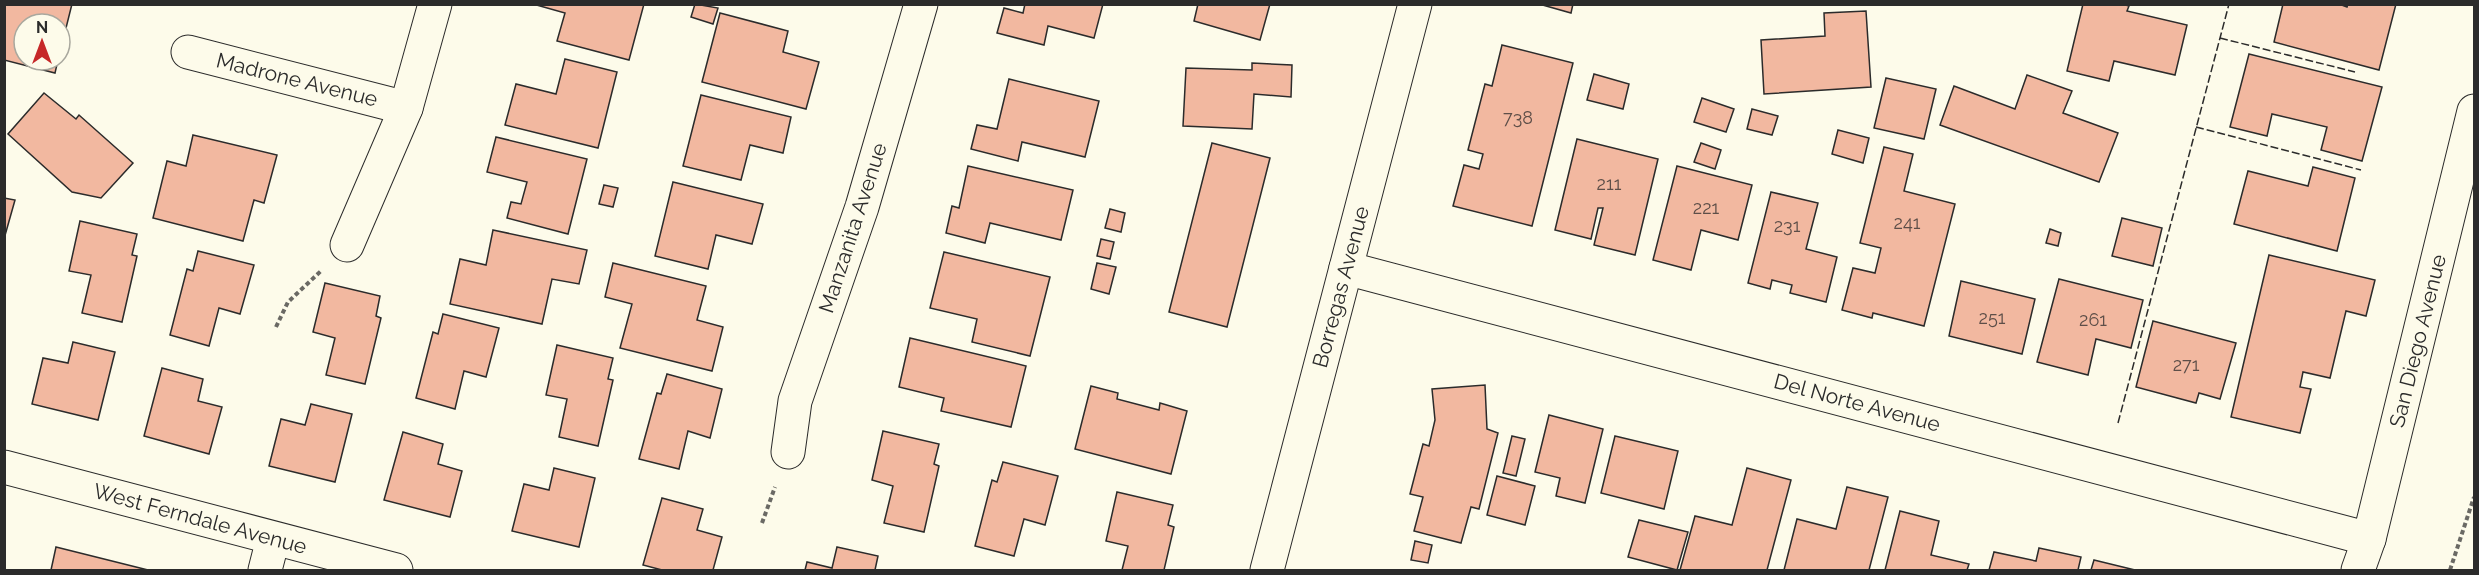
<svg xmlns="http://www.w3.org/2000/svg" width="2479" height="575" viewBox="0 0 2479 575" font-family="Raleway,sans-serif">
<rect width="100%" height="100%" fill="#fdfbea"/>
<!-- building -->
<g fill="#f2b8a0" stroke="#2b2b2b" stroke-width="1.5">
<polygon points="4,4 72,4 60,52 60,24 24,24 24,60 58,60 55,73 4,60"/>
<polygon points="533,4 644,4 629,60 557,41 565,13"/>
<polygon points="695,4 718,8 713,24 691,17"/>
<polygon points="1025,4 1103,4 1094,38 1048,26 1044,45 997,33 1004,8 1023,13"/>
<polygon points="1198,4 1270,4 1260,40 1194,21"/>
<polygon points="1539,4 1573,4 1571,13"/>
<polygon points="2083,4 2122,4 2129,6 2127,11 2187,25 2175,75 2114,61 2109,81 2067,71"/>
<polygon points="2283,4 2339,4 2347,7 2348,4 2396,4 2379,70 2274,42"/>
<polygon points="1866,11 1871,87 1764,94 1761,40 1825,36 1824,13"/>
<polygon points="720,13 788,31 783,52 819,62 806,109 702,82"/>
<polygon points="1502,45 1573,63 1532,226 1453,206 1464,165 1479,169 1483,154 1468,150 1485,84 1492,86"/>
<polygon points="2249,54 2382,87 2362,161 2321,150 2327,127 2272,114 2267,136 2230,127"/>
<polygon points="565,59 617,72 598,148 505,125 516,84 556,94"/>
<polygon points="1252,63 1292,65 1291,97 1254,94 1252,129 1183,126 1186,68 1252,70"/>
<polygon points="1594,74 1629,84 1623,109 1587,100"/>
<polygon points="2027,75 2072,91 2063,113 2118,133 2099,182 1940,125 1954,86 2015,109"/>
<polygon points="1886,78 1936,89 1924,139 1874,128"/>
<polygon points="1009,79 1099,101 1085,157 1022,142 1018,161 971,149 977,125 997,129"/>
<polygon points="44,93 76,119 79,115 133,163 101,198 72,192 8,134"/>
<polygon points="701,95 791,117 783,153 750,145 741,180 683,166"/>
<polygon points="1702,98 1734,109 1726,132 1694,122"/>
<polygon points="1752,109 1778,116 1772,135 1747,129"/>
<polygon points="1838,130 1869,138 1863,163 1832,154"/>
<polygon points="193,135 277,155 264,203 254,200 243,241 153,218 167,161 186,166"/>
<polygon points="496,137 587,159 568,234 507,218 511,202 521,204 527,182 487,172"/>
<polygon points="1577,139 1658,159 1635,255 1594,245 1603,208 1598,208 1591,239 1555,230"/>
<polygon points="1212,143 1270,158 1227,327 1169,312"/>
<polygon points="1701,143 1721,150 1715,169 1694,162"/>
<polygon points="1884,147 1913,154 1904,191 1955,204 1924,326 1873,313 1872,318 1842,310 1853,268 1875,273 1881,248 1860,243"/>
<polygon points="968,166 1073,190 1061,240 990,223 985,243 946,233 952,206 959,208"/>
<polygon points="1677,166 1752,185 1738,240 1701,230 1691,270 1653,260"/>
<polygon points="2313,167 2355,178 2337,251 2234,224 2248,171 2308,186"/>
<polygon points="673,182 763,204 752,244 716,235 708,269 655,256"/>
<polygon points="604,185 618,188 613,207 599,204"/>
<polygon points="1771,192 1818,203 1806,249 1837,257 1826,302 1790,293 1792,285 1772,280 1770,289 1748,283"/>
<polygon points="4,198 15,200 4,239"/>
<polygon points="1110,209 1125,213 1121,232 1105,228"/>
<polygon points="2122,218 2162,228 2153,266 2112,256"/>
<polygon points="80,221 137,234 132,255 137,256 122,322 82,313 91,275 69,271"/>
<polygon points="2050,229 2061,233 2058,246 2046,243"/>
<polygon points="493,230 587,250 579,284 552,279 542,324 450,304 460,259 486,265"/>
<polygon points="1101,239 1114,242 1110,259 1097,256"/>
<polygon points="198,251 254,265 240,314 219,308 209,346 170,335 187,269 193,271"/>
<polygon points="944,252 1050,277 1030,356 972,342 977,319 930,308"/>
<polygon points="2269,255 2375,280 2366,316 2346,311 2330,378 2303,372 2300,387 2311,389 2300,433 2231,417"/>
<polygon points="613,263 706,286 697,320 723,327 712,371 620,348 632,304 605,297"/>
<polygon points="1097,263 1116,267 1109,294 1091,289"/>
<polygon points="2059,279 2143,300 2131,348 2096,339 2088,375 2037,362"/>
<polygon points="1961,281 2035,299 2022,354 1949,336"/>
<polygon points="325,283 380,296 376,316 381,318 365,384 326,375 335,338 313,332"/>
<polygon points="443,314 499,328 486,377 464,371 455,409 416,398 433,332 438,334"/>
<polygon points="2153,321 2236,343 2220,399 2199,393 2196,403 2136,387"/>
<polygon points="910,338 1026,366 1011,427 941,411 944,398 899,387"/>
<polygon points="73,342 115,352 98,420 32,404 43,358 68,363"/>
<polygon points="557,345 613,358 608,379 613,380 598,446 559,437 567,399 546,395"/>
<polygon points="162,368 203,379 198,401 222,407 209,454 144,436"/>
<polygon points="667,374 722,389 710,438 688,431 679,469 639,459 657,393 661,394"/>
<polygon points="1485,385 1487,429 1498,433 1479,509 1471,507 1461,543 1414,531 1423,497 1410,494 1423,444 1429,446 1435,420 1432,389"/>
<polygon points="1091,386 1118,393 1117,399 1159,410 1160,403 1187,411 1171,474 1075,449"/>
<polygon points="311,404 352,414 335,482 269,466 281,419 305,425"/>
<polygon points="1549,415 1603,429 1585,503 1556,496 1560,478 1535,472"/>
<polygon points="883,431 939,444 934,464 939,466 924,532 884,523 893,486 872,480"/>
<polygon points="403,432 443,444 438,464 462,471 450,517 384,500"/>
<polygon points="1512,436 1525,439 1516,476 1503,473"/>
<polygon points="1615,436 1678,451 1664,509 1601,493"/>
<polygon points="1003,462 1058,476 1045,525 1024,519 1014,556 975,546 992,480 997,482"/>
<polygon points="554,468 595,478 579,547 512,531 524,484 549,490"/>
<polygon points="1747,468 1791,480 1767,570 1680,570 1695,516 1732,525"/>
<polygon points="1497,476 1535,486 1525,525 1487,515"/>
<polygon points="1847,487 1888,497 1869,570 1784,570 1797,519 1836,529"/>
<polygon points="1117,492 1173,505 1168,525 1174,527 1164,570 1122,570 1128,546 1106,541"/>
<polygon points="662,498 703,509 697,530 722,537 713,570 662,570 643,565"/>
<polygon points="1900,511 1939,521 1931,555 1969,564 1967,570 1885,570"/>
<polygon points="1639,520 1688,532 1677,570 1628,557"/>
<polygon points="1415,541 1432,545 1428,563 1411,560"/>
<polygon points="56,547 148,570 51,570"/>
<polygon points="837,547 878,556 875,570 805,570 807,562 832,568"/>
<polygon points="2039,548 2081,557 2078,570 1989,570 1994,552 2036,561"/>
<polygon points="2094,560 2135,570 2091,570"/>
</g>
<g fill="none" stroke-linecap="round" stroke-linejoin="round">
<!-- minor casing -->
<g stroke="#2b2b2b" stroke-width="35">
<g id="minor">
<polyline points="188,52 406,108"/>
<polyline points="347,245 406,108 435,4"/>
<polyline points="1346,268 2369,539"/>
<polyline points="788,452 795,401 862,207 921,4"/>
<polyline points="4,467 396,570"/>
<polyline points="265,570 273,539"/>
<polyline points="2358,570 2369,539 2474,111"/>
</g>
</g>
<!-- tertiary casing -->
<g stroke="#2b2b2b" stroke-width="35">
<polyline id="tertiary" points="1267,570 1415,4"/>
</g>
<!-- path -->
<g stroke="#6a6964" stroke-width="4" stroke-dasharray="4.5 3" stroke-linecap="butt">
<polyline points="276,327 288,302 322,270"/>
<polyline points="762,523 775,487"/>
<polyline points="2450,570 2474,497"/>
</g>
<!-- minor -->
<use href="#minor" stroke="#fdfbea" stroke-width="33"/>
<!-- tertiary -->
<use href="#tertiary" stroke="#fdfbea" stroke-width="33"/>
<!-- fence -->
<g stroke="#2b2b2b" stroke-width="1.5" stroke-dasharray="8 3" stroke-linecap="butt">
<polyline points="2220,38 2355,72"/>
<polyline points="2196,127 2361,170"/>
<polyline points="2118,423 2229,4"/>
</g>
</g>
<g text-anchor="middle" stroke-width="4.5" stroke-linejoin="round" paint-order="stroke">
<!-- number labels -->
<g font-size="18" fill="#5d4e48">
<text x="1518" y="124">738</text>
<text x="1609" y="190">211</text>
<text x="1706" y="214">221</text>
<text x="1907" y="229">241</text>
<text x="1787" y="232">231</text>
<text x="1992" y="324">251</text>
<text x="2093" y="326">261</text>
<text x="2186" y="371">271</text>
</g>
<!-- street labels -->
<g font-size="21" fill="#2b2b2b" stroke="#fdfbea">
<text transform="translate(297 80) rotate(14)" y="7">Madrone Avenue</text>
<text transform="translate(853 228) rotate(-72)" y="7">Manzanita Avenue</text>
<text transform="translate(1341 287) rotate(-75)" y="7">Borregas Avenue</text>
<text transform="translate(2418 341) rotate(-76)" y="7">San Diego Avenue</text>
<text transform="translate(1857 403) rotate(15)" y="7">Del Norte Avenue</text>
<text transform="translate(200 519) rotate(15)" y="7">West Ferndale Avenue</text>
</g>
</g>
<!-- border -->
<rect width="2479" height="575" fill="none" stroke="#2b2b2b" stroke-width="12"/>
<!-- north arrow -->
<g transform="translate(42 42)"><circle r="28" fill="#fdfbea" stroke="#a9a89e" stroke-width="1.5"/>
<path d="M0-4.5L10 22L0 15L-10 22Z" fill="#c62828"/>
<text y="-9" font-size="16" font-weight="bold" text-anchor="middle" fill="#2b2b2b">N</text>
</g>
</svg>
